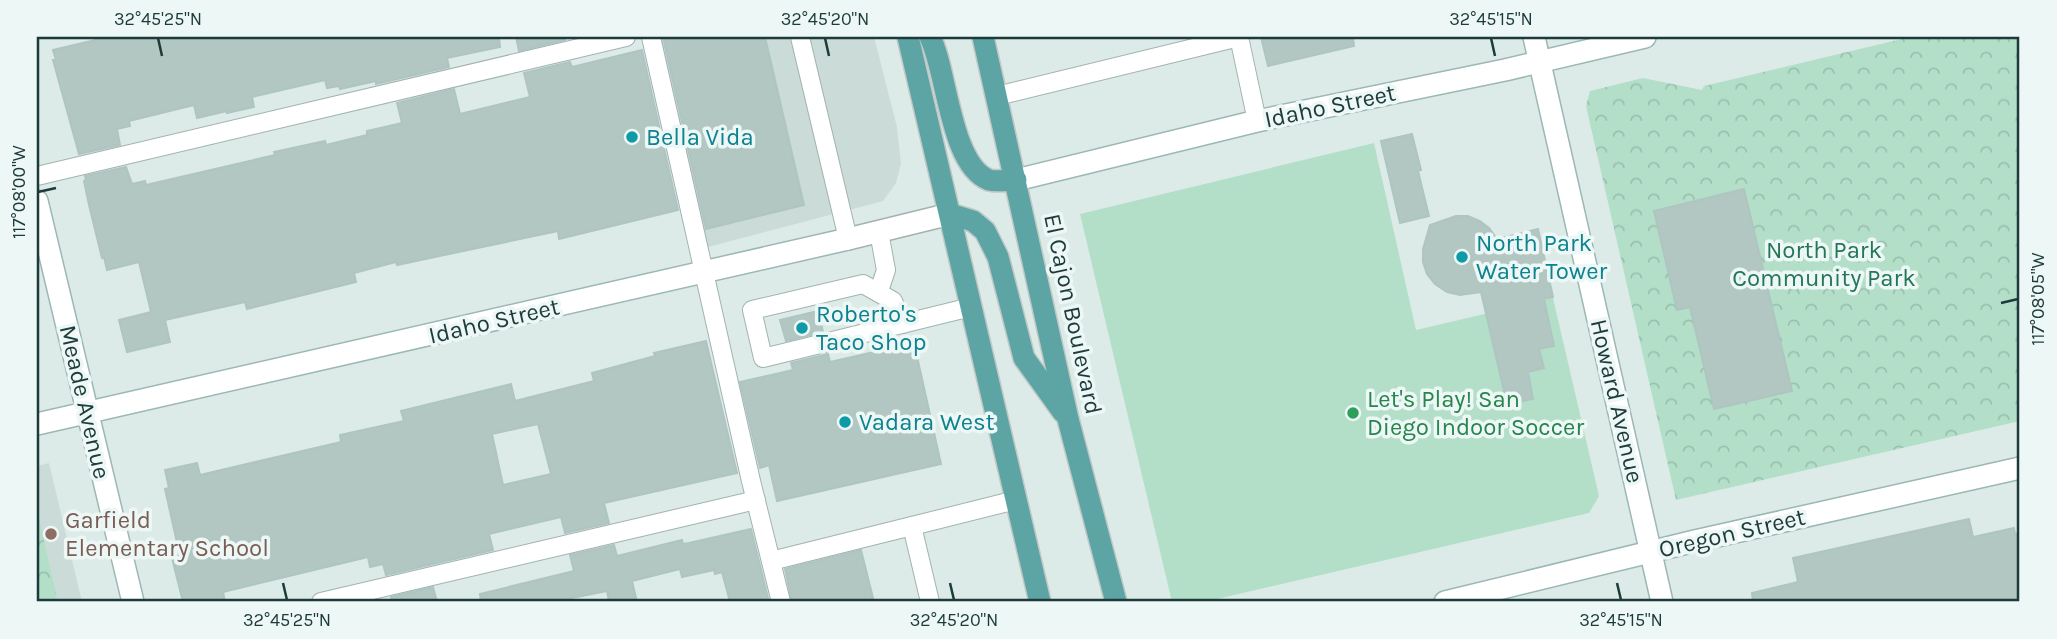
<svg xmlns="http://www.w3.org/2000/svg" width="2057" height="639" viewBox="0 0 2057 639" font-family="Karla,sans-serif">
<defs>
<pattern id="forest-crowns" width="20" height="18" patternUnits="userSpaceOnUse" patternTransform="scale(1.75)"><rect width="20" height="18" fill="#b3dfc9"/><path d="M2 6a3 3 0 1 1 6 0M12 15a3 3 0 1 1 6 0" fill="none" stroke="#9ac0ae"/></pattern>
</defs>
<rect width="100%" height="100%" fill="#ddebe8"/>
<!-- built -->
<g fill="#cbdbd7">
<polygon points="651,37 874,37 897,127 901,164 896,183 883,201 704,248"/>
<polygon points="49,463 82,602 37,602 37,466"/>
</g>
<!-- forest -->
<g fill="url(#forest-crowns)">
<polygon points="1910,37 2020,37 2020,421 1676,500 1586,106 1590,91 1643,78 1702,90 1704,86"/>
<polygon points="37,510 58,602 37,602"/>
</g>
<!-- garden -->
<polygon fill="#b3dfc9" points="1374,143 1416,330 1553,298 1599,496 1589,513 1204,602 1172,602 1080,214"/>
<!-- building -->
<g fill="#b2c6c2" stroke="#afc5c1" stroke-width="2" fill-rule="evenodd">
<polygon points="108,37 499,37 500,47 447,58 449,67 376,84 376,81 340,89 339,86 327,88 325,80 252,97 254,107 227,113 227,111 197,118 194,105 129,121 130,126 117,129 120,145 79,154 53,60 56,60 53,50"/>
<polygon points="516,37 565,37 565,40 519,51"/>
<polygon points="663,37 765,37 804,205 706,229"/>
<polygon points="1261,37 1353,37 1354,46 1268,66"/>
<polygon points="642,50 678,210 559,239 558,231 397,265 396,262 354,273 356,282 247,309 245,302 165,320 170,342 127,352 119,320 151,312 139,262 107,270 104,257 102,258 89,205 84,181 86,180 85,176 126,167 132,184 145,181 146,185 275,155 274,152 325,141 326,145 367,135 367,131 402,123 397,103 454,89 460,114 530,97 524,73 570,62 572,67"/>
<polygon points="1412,134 1421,170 1418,171 1429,216 1400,223 1381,141"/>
<polygon points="1744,189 1792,391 1714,409 1690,307 1677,310 1654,211"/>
<polygon points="1456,216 1468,216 1480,221 1489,228 1497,239 1538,229 1553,297 1544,299 1554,346 1539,349 1544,368 1528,372 1533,399 1507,404 1481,292 1460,295 1447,292 1435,284 1427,274 1423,262 1423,249 1430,225"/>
<polygon points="818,311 823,332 786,341 780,320"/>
<path d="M706 341 737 473 604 503 609 523 565 533 561 517 489 534 493 550 386 575 383 564 370 567 368 557 223 592 225 602H183L172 558 180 556 165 489 169 488 165 470 197 463 200 475 341 442 340 435 404 421 401 411 511 384 515 401 594 381 592 373 655 356 654 353ZM538 424 551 474 503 485 492 434Z"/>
<polygon points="914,343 941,464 777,501 769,465 760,468 740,382 793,370 791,363 828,354 830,362"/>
<polygon points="1969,519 1973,537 2014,528 2015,534 2020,533 2020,602 1753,602 1752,593 1798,582 1793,558"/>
<polygon points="751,529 769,602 730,602 722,572 715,574 714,570 682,577 680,569 632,581 637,602 609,602 607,591 552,602 481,602 480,594 574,571 570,555 614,545 617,556 682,540 683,544 689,543"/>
<polygon points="861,550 874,602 792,602 785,569"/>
<polygon points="433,587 437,602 392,602 391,597"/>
</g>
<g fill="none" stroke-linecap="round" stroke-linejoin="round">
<!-- lane casing -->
<g stroke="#a0b3b1" stroke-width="20">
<g id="lane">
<polyline points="651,37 751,481 781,602"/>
<polyline points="800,37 848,239"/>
<polyline points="1239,37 1257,121"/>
<polyline points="997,96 1239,37"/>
<polyline points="37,176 626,37"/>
<polyline points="879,291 886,270 879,232"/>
<polyline points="903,324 893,301 863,284 752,310 763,358 971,307"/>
<polyline points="912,526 1016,500"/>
<polyline points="771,561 912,526 930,602"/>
<polyline points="321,602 756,500"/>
</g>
</g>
<!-- street casing -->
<g stroke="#a0b3b1" stroke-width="24">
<polyline id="street" points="848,239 950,214"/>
</g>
<!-- secondary casing -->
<g stroke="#9bb8b4" stroke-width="24">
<g id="secondary">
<polyline points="1534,37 1662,602"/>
<polyline points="1016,180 1257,121 1505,70 1645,37"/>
<polyline points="37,201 133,602"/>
<polyline points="37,424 848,239"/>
<polyline points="1445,602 1695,541 2020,468"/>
</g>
</g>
<!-- primary casing -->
<g stroke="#c0c8c8" stroke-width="24">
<g id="primary">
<polyline points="908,37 1040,602"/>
<path d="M930 37C947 70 950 165 989 180 996 182 1008 180 1016 180"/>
<polyline points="983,37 1068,419 1116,602"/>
<polyline points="950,214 973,221 985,231 998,257 1024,358 1063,412"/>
</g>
</g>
<!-- lane -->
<use href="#lane" stroke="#fff" stroke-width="18"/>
<!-- street -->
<use href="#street" stroke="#fff" stroke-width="21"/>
<!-- secondary -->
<use href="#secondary" stroke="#fff" stroke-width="21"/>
<!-- primary -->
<use href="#primary" stroke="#5ca5a4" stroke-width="21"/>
</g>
<!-- ticks -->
<path fill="none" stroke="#1d3b3b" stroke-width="2.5" d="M158 38 162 56M825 38 829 56M1491 38 1495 56M38 192 56 188M2001 303 2018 299M283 583 287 600M950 583 954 600M1617 583 1621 600"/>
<!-- markers -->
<g fill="#0f9aa8" stroke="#edf7f5" stroke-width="2.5">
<circle cx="632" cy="137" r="7"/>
<circle cx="1462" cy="257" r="7"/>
<circle cx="802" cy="328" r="7"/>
<circle cx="845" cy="422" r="7"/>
</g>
<circle fill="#2e9e5b" stroke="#edf7f5" stroke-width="2.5" cx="1353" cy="413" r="7"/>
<circle fill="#8d6e63" stroke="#edf7f5" stroke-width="2.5" cx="51" cy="534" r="7"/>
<g text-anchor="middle" stroke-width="7" stroke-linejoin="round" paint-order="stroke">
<!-- street labels -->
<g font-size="24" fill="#1d3b3b" stroke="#edf7f5">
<text transform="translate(1330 106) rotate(-12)" y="8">Idaho Street</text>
<text transform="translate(1073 314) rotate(78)" y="8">El Cajon Boulevard</text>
<text transform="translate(494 321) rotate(-13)" y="8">Idaho Street</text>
<text transform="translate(1617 401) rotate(77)" y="8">Howard Avenue</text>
<text transform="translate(85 402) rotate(77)" y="8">Meade Avenue</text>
<text transform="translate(1732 533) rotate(-13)" y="8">Oregon Street</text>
</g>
<!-- culture labels -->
<g font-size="24" fill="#0d838f" stroke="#edf7f5" text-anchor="start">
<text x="646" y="145">Bella Vida</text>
<text x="1476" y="251">North Park<tspan x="1476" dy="28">Water Tower</tspan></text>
<text x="816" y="322">Roberto's<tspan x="816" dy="28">Taco Shop</tspan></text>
<text x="859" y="430">Vadara West</text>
</g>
<!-- park labels -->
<g font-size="24" fill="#237657" stroke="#edf7f5">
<text x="1824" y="258">North Park<tspan x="1824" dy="28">Community Park</tspan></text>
</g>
<!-- leisure labels -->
<g font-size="24" fill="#27864d" stroke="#edf7f5" text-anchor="start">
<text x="1367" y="407">Let's Play! San<tspan x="1367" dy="28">Diego Indoor Soccer</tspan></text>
</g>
<!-- education labels -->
<g font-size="24" fill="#785e54" stroke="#edf7f5" text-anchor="start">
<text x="65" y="528">Garfield<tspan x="65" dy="28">Elementary School</tspan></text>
</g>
</g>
<!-- border -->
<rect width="2057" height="639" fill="none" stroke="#edf7f5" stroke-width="77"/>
<rect x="38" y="38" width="1980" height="562" fill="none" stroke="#1d3b3b" stroke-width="2.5"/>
<g font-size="18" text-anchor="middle" fill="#1d3b3b">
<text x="158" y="25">32°45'25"N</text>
<text x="825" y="25">32°45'20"N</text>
<text x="1491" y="25">32°45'15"N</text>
<text transform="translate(19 192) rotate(-90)" y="6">117°08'00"W</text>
<text transform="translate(2038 299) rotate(-90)" y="6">117°08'05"W</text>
<text x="287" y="626">32°45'25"N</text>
<text x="954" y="626">32°45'20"N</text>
<text x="1621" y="626">32°45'15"N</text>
</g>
</svg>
